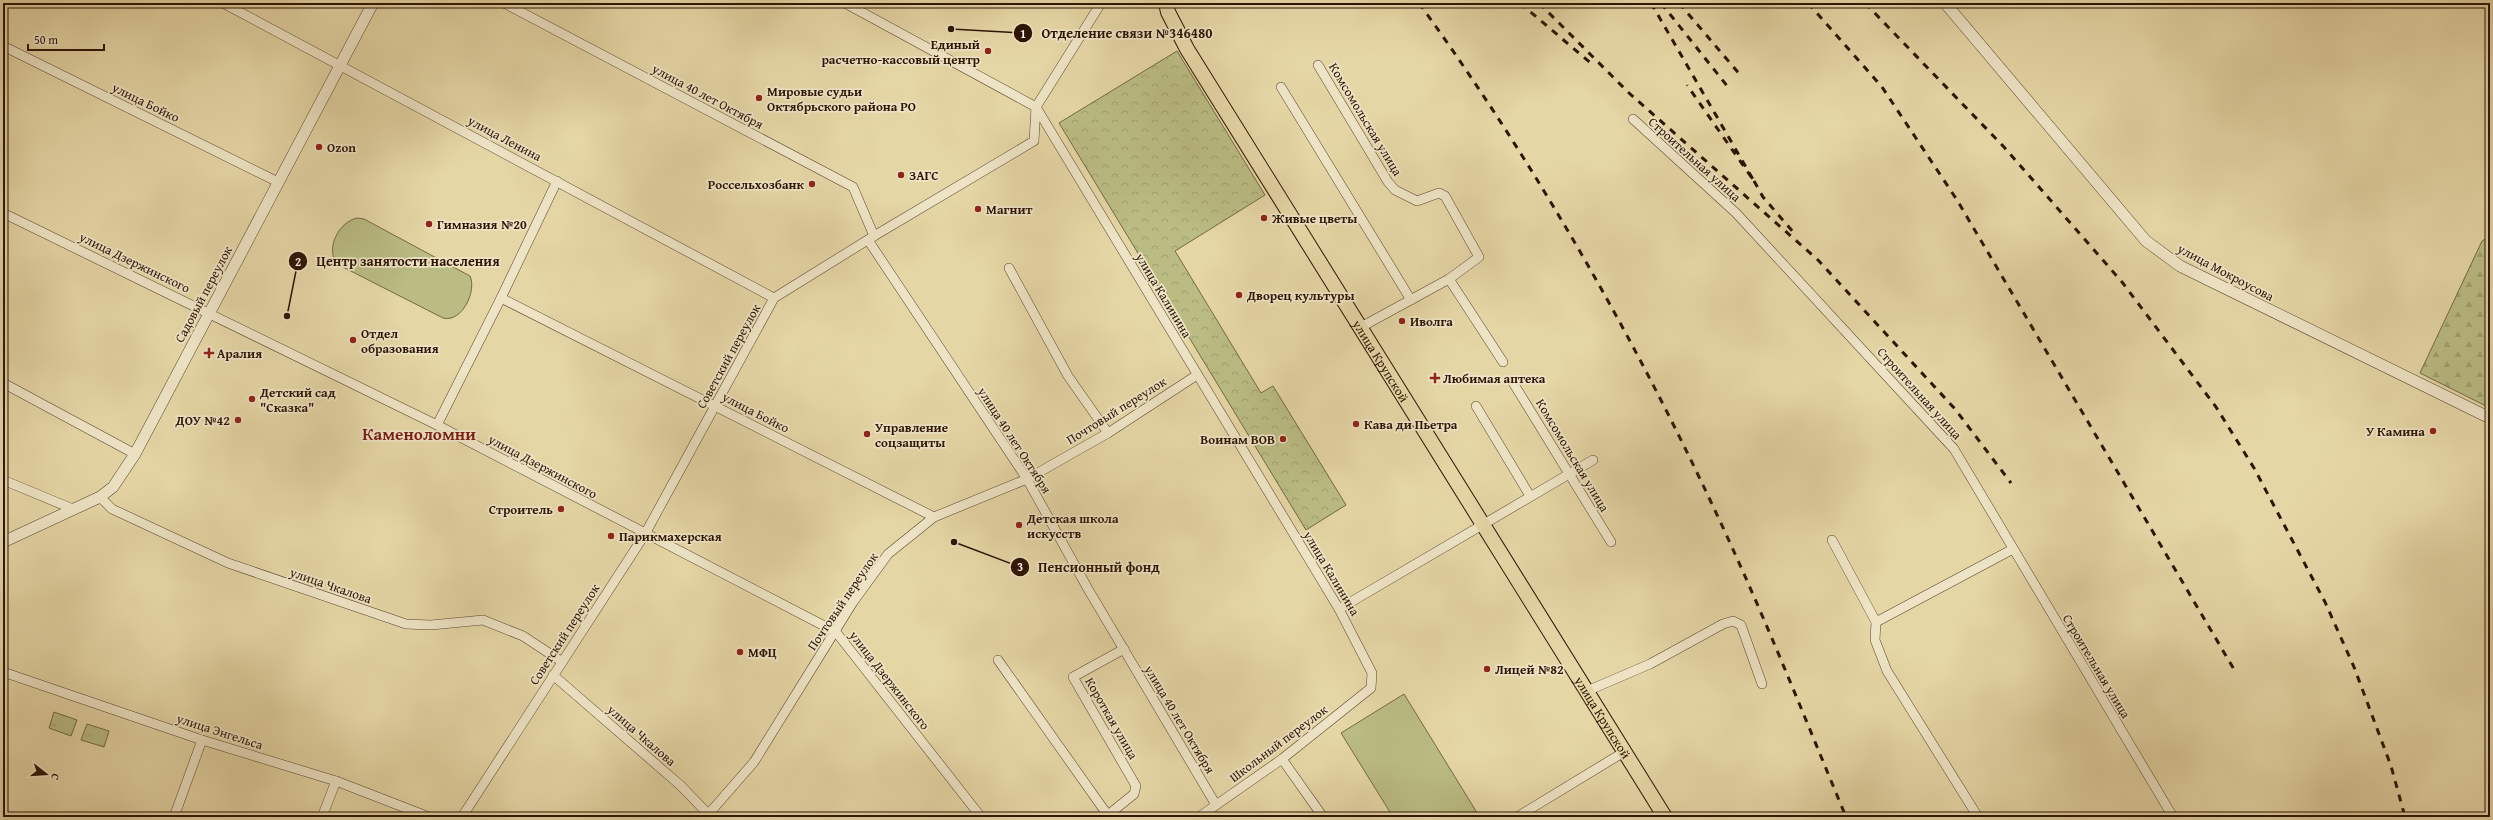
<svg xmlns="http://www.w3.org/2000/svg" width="2493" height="820" viewBox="0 0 2493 820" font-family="'Gentium Book Plus',serif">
<defs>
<pattern id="grass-tufts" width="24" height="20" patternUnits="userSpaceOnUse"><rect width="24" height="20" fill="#babc83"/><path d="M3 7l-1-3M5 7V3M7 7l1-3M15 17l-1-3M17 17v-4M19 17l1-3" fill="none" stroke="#a0a170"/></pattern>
<pattern id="forest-firs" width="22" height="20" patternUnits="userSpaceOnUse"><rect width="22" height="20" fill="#babc83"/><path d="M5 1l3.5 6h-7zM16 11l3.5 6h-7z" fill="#a0a170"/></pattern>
<pattern id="park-crowns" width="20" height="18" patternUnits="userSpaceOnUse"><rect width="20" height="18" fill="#babc83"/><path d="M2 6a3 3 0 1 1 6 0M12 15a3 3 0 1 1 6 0" fill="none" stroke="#a0a170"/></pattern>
</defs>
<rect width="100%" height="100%" fill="#e5d6a6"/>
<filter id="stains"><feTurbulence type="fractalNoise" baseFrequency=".005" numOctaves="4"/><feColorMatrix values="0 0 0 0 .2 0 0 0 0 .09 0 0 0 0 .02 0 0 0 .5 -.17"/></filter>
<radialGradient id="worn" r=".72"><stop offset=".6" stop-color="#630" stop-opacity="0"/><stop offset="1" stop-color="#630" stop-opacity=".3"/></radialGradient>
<!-- grass -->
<g fill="url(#grass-tufts)" stroke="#736843">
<polygon points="54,712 77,720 71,736 49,728"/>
<polygon points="87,724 109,731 104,747 81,740"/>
</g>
<!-- forest -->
<polygon fill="url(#forest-firs)" stroke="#736843" points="2490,236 2490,408 2420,373 2482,241"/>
<!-- park -->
<polygon fill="url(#park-crowns)" stroke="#736843" points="1177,51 1265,195 1175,251 1261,393 1273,386 1346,505 1306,530 1059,123"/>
<!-- pitch -->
<g fill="#babc83" stroke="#736843">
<path d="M357 218 364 219 470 276C477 291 462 323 443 318L337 264C325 248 339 222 357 218Z"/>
<polygon points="1404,694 1479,816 1478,817 1393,817 1341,733"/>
</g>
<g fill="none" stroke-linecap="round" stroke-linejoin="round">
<!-- minor casing -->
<g stroke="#5a442c" stroke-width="10">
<g id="minor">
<polyline points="223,3 774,298"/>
<polyline points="504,3 853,187 874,236"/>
<polyline points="845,3 1036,107 1339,609 1372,673 1371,688 1282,759 1199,817"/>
<polyline points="3,46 278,182"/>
<polyline points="1318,65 1388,182 1395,190 1417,201 1439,193 1445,196 1479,257 1449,279 1361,327"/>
<polyline points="1281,87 1411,300"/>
<polyline points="1633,119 1736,213 1954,449 2173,817"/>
<polyline points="3,213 437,425 836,632 981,817"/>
<polyline points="868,240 1027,479 1088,589 1216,805"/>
<polyline points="1009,268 1068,376 1108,433"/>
<polyline points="1449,279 1503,362"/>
<polyline points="501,298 934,517"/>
<polyline points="1512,381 1611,542"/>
<polyline points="3,383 135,454"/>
<polyline points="1476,406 1530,496"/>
<polyline points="437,425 501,298 557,181"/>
<polyline points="3,480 73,509"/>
<polyline points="100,497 112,509 228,563 406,624 431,625 483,620 523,636 561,661"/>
<polyline points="1832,540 1876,622 1875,640 1887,671 1978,817"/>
<polyline points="1339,609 1593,460"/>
<polyline points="1876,622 2013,549"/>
<polyline points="998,660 1109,817"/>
<polyline points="3,672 202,740 336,781 429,817"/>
<polyline points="553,675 680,785 711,817"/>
<polyline points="1587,691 1650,664 1723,624 1733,621 1741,625 1762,684"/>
<polyline points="1282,759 1323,817"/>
<polyline points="1108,815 1134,794 1136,786 1073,677 1124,649"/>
<polyline points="174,817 202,740"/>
<polyline points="322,817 336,781"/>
<polyline points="462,817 645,534 774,298 874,236 1034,141 1036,107 1101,3"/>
<polyline points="706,817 754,762 853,602 888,554 934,517 1027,479 1108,433 1197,375"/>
<polyline points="1517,817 1624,752"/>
</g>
</g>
<!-- tertiary casing -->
<g stroke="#5a442c" stroke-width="12">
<g id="tertiary">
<polyline points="1945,3 2146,241 2180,266 2490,418"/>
<polyline points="3,542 100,497 113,487 135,454 373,3"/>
</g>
</g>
<!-- primary casing -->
<g stroke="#2c1403" stroke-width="16">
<g id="primary">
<path id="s1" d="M1166 3 1168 12 1187 49 1665 817"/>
</g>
</g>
<!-- minor -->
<use href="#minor" stroke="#eee4c5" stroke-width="9"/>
<!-- tertiary -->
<use href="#tertiary" stroke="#eee4c5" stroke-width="11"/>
<!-- primary -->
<use href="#primary" stroke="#e5d6a6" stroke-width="14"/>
<!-- rail -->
<g stroke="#2c1403" stroke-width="3" stroke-dasharray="7 7" stroke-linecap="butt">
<path d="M1419 3C1532 159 1629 328 1711 502 1760 605 1802 711 1846 817"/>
<polyline points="1520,3 1593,65"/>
<polyline points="1539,3 1629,93 1818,260 1955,409 2011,483"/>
<polyline points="1651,3 1754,181 1687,85"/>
<polyline points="1661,3 1728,87"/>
<polyline points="1679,3 1742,77"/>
<polyline points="1808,3 1882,87 1957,200 2235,671"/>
<polyline points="1865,3 2004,147 2122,282 2216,407 2254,468 2325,602 2354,667 2391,766 2405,817"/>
<polyline points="1754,181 1763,197 1794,233"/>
</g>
</g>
<!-- markers -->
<g fill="#8f2418" stroke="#eee4c5" stroke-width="1.5">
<circle cx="988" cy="51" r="4"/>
<circle cx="759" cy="98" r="4"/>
<circle cx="319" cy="147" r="4"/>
<circle cx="901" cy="175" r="4"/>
<circle cx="812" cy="184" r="4"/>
<circle cx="978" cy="209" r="4"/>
<circle cx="1264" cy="218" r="4"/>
<circle cx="429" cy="224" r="4"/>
<circle cx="1239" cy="295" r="4"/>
<circle cx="1402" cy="321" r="4"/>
<circle cx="353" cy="340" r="4"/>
<path d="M207 347h4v4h4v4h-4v4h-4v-4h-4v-4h4z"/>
<path d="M1433 372h4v4h4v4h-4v4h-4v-4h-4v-4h4z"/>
<circle cx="252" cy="399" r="4"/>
<circle cx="238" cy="420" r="4"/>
<circle cx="1356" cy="424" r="4"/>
<circle cx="2433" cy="431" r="4"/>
<circle cx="867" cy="434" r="4"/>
<circle cx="1283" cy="439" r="4"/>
<circle cx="561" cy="509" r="4"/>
<circle cx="1019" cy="525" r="4"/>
<circle cx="611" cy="536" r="4"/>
<circle cx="740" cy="652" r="4"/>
<circle cx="1487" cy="669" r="4"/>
</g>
<g text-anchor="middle" stroke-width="3.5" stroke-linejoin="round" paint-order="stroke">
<!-- poi labels -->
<g font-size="13" font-weight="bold" fill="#2c1403" stroke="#eee4c5" text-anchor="start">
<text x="980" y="49" text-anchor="end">Единый<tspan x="980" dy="15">расчетно-кассовый центр</tspan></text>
<text x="767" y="96">Мировые судьи<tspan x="767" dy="15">Октябрьского района РО</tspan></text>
<text x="327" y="152">Ozon</text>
<text x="909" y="180">ЗАГС</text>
<text x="804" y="189" text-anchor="end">Россельхозбанк</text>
<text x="986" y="214">Магнит</text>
<text x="1272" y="223">Живые цветы</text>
<text x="437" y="229">Гимназия №20</text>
<text x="1247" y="300">Дворец культуры</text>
<text x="1410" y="326">Иволга</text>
<text x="361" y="338">Отдел<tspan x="361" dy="15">образования</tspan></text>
<text x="217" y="358">Аралия</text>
<text x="1443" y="383">Любимая аптека</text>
<text x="260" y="397">Детский сад<tspan x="260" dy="15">"Сказка"</tspan></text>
<text x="230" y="425" text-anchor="end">ДОУ №42</text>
<text x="1364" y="429">Кава ди Пьетра</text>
<text x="875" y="432">Управление<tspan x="875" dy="15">соцзащиты</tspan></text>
<text x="2425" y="436" text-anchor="end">У Камина</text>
<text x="1275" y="444" text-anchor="end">Воинам ВОВ</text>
<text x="553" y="514" text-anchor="end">Строитель</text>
<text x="1027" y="523">Детская школа<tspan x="1027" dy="15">искусств</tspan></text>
<text x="619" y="541">Парикмахерская</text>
<text x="748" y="657">МФЦ</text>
<text x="1495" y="674">Лицей №82</text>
</g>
<!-- street labels -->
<g font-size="13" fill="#2c1403" stroke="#eee4c5">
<text transform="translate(708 96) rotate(28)" y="5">улица 40 лет Октября</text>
<text transform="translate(146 102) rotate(26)" y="5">улица Бойко</text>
<text transform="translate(1366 119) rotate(59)" y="5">Комсомольская улица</text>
<text transform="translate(505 138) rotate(28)" y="5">улица Ленина</text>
<text transform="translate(1695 159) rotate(42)" y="5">Строительная улица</text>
<text transform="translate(135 262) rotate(26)" y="5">улица Дзержинского</text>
<text transform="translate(2226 272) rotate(28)" y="5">улица Мокроусова</text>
<text transform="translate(203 294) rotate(-62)" y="5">Садовый переулок</text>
<text transform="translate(1164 295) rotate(59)" y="5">улица Калинина</text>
<text transform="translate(728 356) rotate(-61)" y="5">Советский переулок</text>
<text dy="5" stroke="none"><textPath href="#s1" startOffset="418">улица Крупской</textPath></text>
<text transform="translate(1920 393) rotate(48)" y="5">Строительная улица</text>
<text transform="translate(1116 410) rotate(-32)" y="5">Почтовый переулок</text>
<text transform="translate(756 412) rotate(27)" y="5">улица Бойко</text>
<text transform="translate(1015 440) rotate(57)" y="5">улица 40 лет Октября</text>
<text transform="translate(1573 455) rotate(59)" y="5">Комсомольская улица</text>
<text transform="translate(543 466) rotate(28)" y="5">улица Дзержинского</text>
<text transform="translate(1332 573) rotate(59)" y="5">улица Калинина</text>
<text transform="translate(331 585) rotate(19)" y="5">улица Чкалова</text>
<text transform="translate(842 601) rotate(-56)" y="5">Почтовый переулок</text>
<text transform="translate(564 634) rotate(-57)" y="5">Советский переулок</text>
<text transform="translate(2097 666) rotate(59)" y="5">Строительная улица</text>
<text transform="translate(890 680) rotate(52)" y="5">улица Дзержинского</text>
<text dy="5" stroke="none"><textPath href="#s1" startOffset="838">улица Крупской</textPath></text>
<text transform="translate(1112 718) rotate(60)" y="5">Короткая улица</text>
<text transform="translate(1180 719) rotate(59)" y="5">улица 40 лет Октября</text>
<text transform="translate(220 731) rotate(18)" y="5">улица Энгельса</text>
<text transform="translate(642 735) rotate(41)" y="5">улица Чкалова</text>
<text transform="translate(1278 743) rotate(-37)" y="5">Школьный переулок</text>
</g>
<!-- district labels -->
<g font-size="17" font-weight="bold" fill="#7a1f14" stroke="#eee4c5">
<text x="419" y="440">Каменоломни</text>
</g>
</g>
<!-- callouts -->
<path fill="none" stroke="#2c1403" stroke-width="1.5" d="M951 29L1023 33M287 316L298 261M954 542L1020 567"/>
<g fill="#2c1403" stroke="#eee4c5" stroke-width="1.5">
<circle cx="951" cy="29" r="4"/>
<circle cx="287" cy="316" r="4"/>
<circle cx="954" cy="542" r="4"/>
<circle cx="1023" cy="33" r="10"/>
<circle cx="298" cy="261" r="10"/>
<circle cx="1020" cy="567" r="10"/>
</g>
<g font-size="12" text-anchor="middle" font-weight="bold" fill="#fff">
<text x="1023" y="38">1</text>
<text x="298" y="266">2</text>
<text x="1020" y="571">3</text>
</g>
<g font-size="14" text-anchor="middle" font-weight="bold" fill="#2c1403" stroke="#eee4c5" stroke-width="3.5" stroke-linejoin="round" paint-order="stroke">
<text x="1127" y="38">Отделение связи №346480</text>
<text x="408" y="266">Центр занятости населения</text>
<text x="1099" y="572">Пенсионный фонд</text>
</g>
<!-- margin -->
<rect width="2493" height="820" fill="none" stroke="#e5d6a6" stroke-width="16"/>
<rect x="4" y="4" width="2485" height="812" fill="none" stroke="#2c1403" stroke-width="2"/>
<rect x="8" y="8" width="2477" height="804" fill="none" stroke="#2c1403"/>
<!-- north arrow -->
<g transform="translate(46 774) rotate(107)" stroke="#eee4c5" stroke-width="3" paint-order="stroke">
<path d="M0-3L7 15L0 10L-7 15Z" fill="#2c1403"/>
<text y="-6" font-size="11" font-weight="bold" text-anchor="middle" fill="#2c1403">С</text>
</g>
<!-- scale -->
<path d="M28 44v6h76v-6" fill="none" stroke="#2c1403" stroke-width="2"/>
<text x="34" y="44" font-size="12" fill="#2c1403" stroke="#eee4c5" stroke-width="3" paint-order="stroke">50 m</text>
<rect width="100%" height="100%" filter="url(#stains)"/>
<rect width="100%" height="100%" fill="url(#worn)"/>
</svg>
